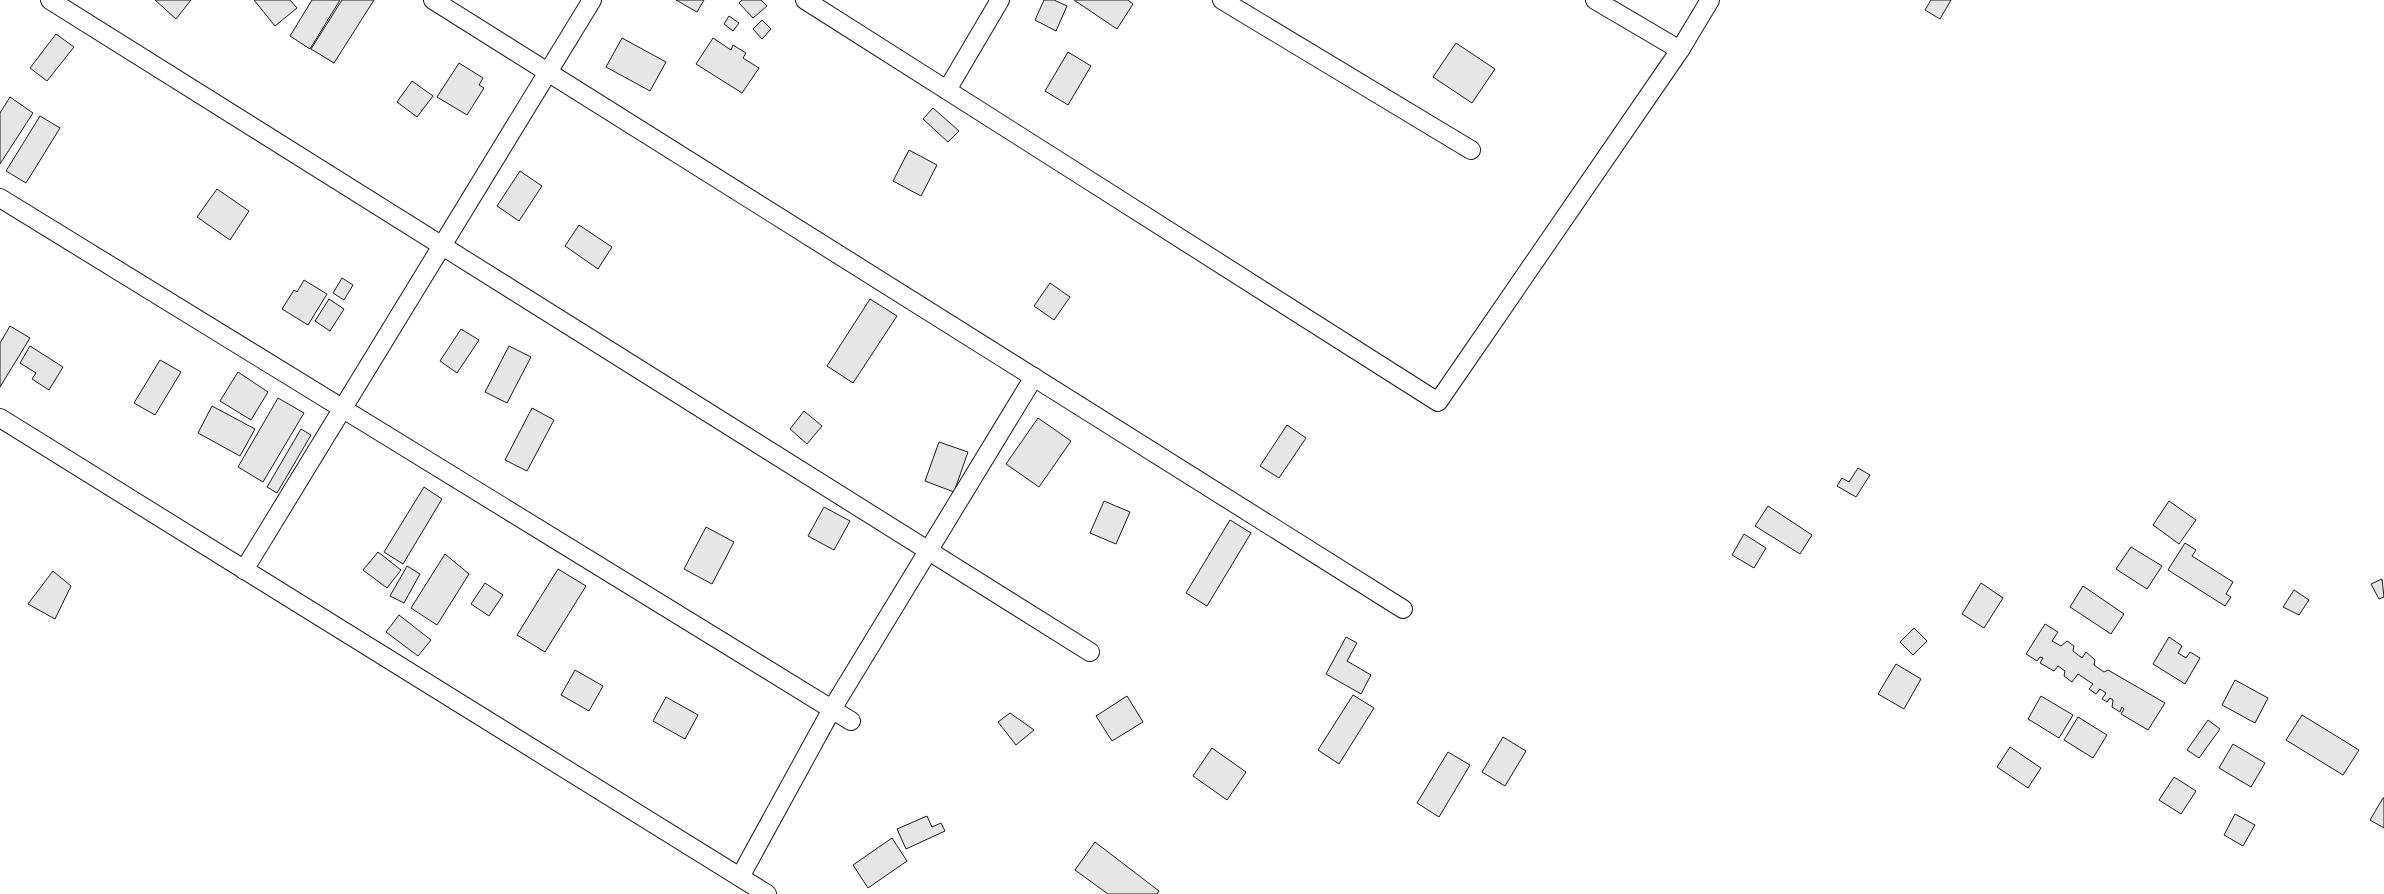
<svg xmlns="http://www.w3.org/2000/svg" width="2384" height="894" viewBox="0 0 2384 894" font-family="Quicksand,sans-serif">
<rect width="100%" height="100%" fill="#fff"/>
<!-- building -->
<g fill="#e6e6e6" stroke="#1a1a1a">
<polygon points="155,0 191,0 176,19"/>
<polygon points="254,0 290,0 297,8 275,26"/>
<polygon points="312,0 340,0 310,49 290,36"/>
<polygon points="342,0 374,0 334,63 311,49"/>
<polygon points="676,0 704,0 697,12"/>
<polygon points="742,0 761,0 767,6 753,18 739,3"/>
<polygon points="1044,0 1054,0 1067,6 1056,31 1035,20"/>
<polygon points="1074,0 1128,0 1133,4 1117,29"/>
<polygon points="1931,0 1951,0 1940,19 1925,10"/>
<polygon points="729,16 739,23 733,31 724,24"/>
<polygon points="762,20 771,29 762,39 753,29"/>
<polygon points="56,34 74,47 47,81 30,68"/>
<polygon points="622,38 666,62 650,91 606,67"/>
<polygon points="713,38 731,50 733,45 746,53 743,58 759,68 742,93 696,64"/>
<polygon points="1456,43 1495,69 1472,103 1433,77"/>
<polygon points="1068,52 1091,66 1068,105 1045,91"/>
<polygon points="459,63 483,78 479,85 484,88 467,115 437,97"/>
<polygon points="412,81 433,96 417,117 397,102"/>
<polygon points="10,97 33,113 0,164 0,113"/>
<polygon points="933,108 959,131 948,142 923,119"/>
<polygon points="40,116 60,128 26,183 6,171"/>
<polygon points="909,150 937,165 921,196 893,181"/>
<polygon points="520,171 542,186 519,221 497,206"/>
<polygon points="217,189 249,211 230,240 197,217"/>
<polygon points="579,225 612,247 598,269 565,246"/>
<polygon points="342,278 353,285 344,300 333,293"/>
<polygon points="304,280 327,294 308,325 282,309 294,290 297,292"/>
<polygon points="1050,283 1070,297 1054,320 1034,306"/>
<polygon points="329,299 344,309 330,331 315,321"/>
<polygon points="870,299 897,316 853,383 827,366"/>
<polygon points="10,326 30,338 0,387 0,343"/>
<polygon points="461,329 479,340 457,373 440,361"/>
<polygon points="30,346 63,367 49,390 32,379 36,373 20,363"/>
<polygon points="509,346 531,357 507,403 485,392"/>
<polygon points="160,360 181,372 155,415 134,403"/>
<polygon points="238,372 268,392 251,420 220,401"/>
<polygon points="278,398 304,413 263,482 238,467"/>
<polygon points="212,406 255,429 240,456 198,433"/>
<polygon points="532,408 554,420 527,471 505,460"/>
<polygon points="804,411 822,426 807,444 790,429"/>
<polygon points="1038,418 1071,441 1039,487 1006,464"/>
<polygon points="1287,425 1306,438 1279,478 1260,466"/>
<polygon points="301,429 311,435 277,493 267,487"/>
<polygon points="939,442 968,452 954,492 925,481"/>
<polygon points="1858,468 1870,475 1856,497 1837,486 1842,478 1849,482"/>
<polygon points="424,487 442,499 403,564 384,552"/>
<polygon points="1104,501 1130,512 1116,544 1090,533"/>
<polygon points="2169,501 2196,520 2179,544 2153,525"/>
<polygon points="1768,506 1812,535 1800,554 1755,526"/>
<polygon points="824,507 850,521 834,550 808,536"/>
<polygon points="1230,520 1251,533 1207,606 1186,593"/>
<polygon points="706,527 734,542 712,584 684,569"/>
<polygon points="1744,534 1766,548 1754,568 1732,555"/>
<polygon points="2185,543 2196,550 2192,556 2233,582 2226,594 2231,597 2225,606 2168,570"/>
<polygon points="2131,547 2162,566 2147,589 2116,569"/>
<polygon points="378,552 401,570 387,588 363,570"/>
<polygon points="445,554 469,574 437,625 411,608"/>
<polygon points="407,566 420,574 404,603 390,596"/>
<polygon points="558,569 586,586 545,652 517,635"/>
<polygon points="53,571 71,586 55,619 28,604"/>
<polygon points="2382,579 2384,597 2379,599 2371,584"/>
<polygon points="485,583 503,595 489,616 471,604"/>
<polygon points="1981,583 2003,598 1984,628 1962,614"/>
<polygon points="2083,586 2124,614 2111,634 2070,607"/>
<polygon points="2294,590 2309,600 2299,615 2283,607"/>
<polygon points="399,615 431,640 418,656 386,632"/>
<polygon points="2045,624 2058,632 2052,641 2061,646 2067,641 2074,646 2073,651 2082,658 2086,652 2095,660 2094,665 2104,672 2108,670 2165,703 2148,730 2121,714 2124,709 2122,707 2120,712 2112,707 2113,700 2110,698 2107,702 2102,699 2106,693 2100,689 2096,694 2089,689 2093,684 2078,674 2072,682 2064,676 2065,671 2058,666 2054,671 2040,663 2043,658 2040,657 2037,661 2026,654"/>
<polygon points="1914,628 1927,641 1913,655 1900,642"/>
<polygon points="1346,637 1357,643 1347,661 1371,675 1361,694 1326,674"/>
<polygon points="2169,637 2182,646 2178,653 2186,658 2190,652 2200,658 2185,684 2153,664"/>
<polygon points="1896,664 1921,679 1904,709 1878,694"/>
<polygon points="575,670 603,686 589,711 561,695"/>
<polygon points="2235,680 2268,698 2255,723 2222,705"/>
<polygon points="1353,695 1374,708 1339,764 1318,750"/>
<polygon points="1127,696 1143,722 1112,741 1096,716"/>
<polygon points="2041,696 2073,715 2059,738 2028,719"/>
<polygon points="666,697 698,715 685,739 653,721"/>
<polygon points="1010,713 1034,730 1016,745 998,722"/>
<polygon points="2302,715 2359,750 2343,775 2286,740"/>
<polygon points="2078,717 2107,735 2093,758 2064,740"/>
<polygon points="2208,720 2220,729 2199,758 2187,750"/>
<polygon points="1503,737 1526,751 1505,786 1482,772"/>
<polygon points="2233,744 2265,763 2251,787 2219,768"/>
<polygon points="2010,747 2041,768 2028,788 1997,767"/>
<polygon points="1212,748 1246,772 1227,800 1193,776"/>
<polygon points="1448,752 1470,765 1439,817 1417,803"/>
<polygon points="2174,777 2196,791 2181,814 2159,800"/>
<polygon points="2383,798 2384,798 2384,828 2370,820"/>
<polygon points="2235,814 2255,825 2243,846 2224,835"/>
<polygon points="927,816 932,827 941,823 945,831 906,849 897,829"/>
<polygon points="892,838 907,861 868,888 853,865"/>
<polygon points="1095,842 1159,891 1157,894 1108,894 1075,870"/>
</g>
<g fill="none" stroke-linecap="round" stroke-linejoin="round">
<!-- minor casing -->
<g stroke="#1a1a1a" stroke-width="20">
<g id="minor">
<polyline points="50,0 1090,652"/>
<polyline points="433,0 1403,609"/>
<polyline points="805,0 1438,402 1680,50 1710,0"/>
<polyline points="1222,0 1471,150"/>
<polyline points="1595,0 1680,50"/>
<polyline points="947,90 1000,0"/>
<polyline points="0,198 851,721"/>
<polyline points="0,418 767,894"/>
<polyline points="244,570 592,0"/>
<polyline points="740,877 832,709 1034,377"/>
</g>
</g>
<!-- minor -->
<use href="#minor" stroke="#fff" stroke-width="18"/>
</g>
</svg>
